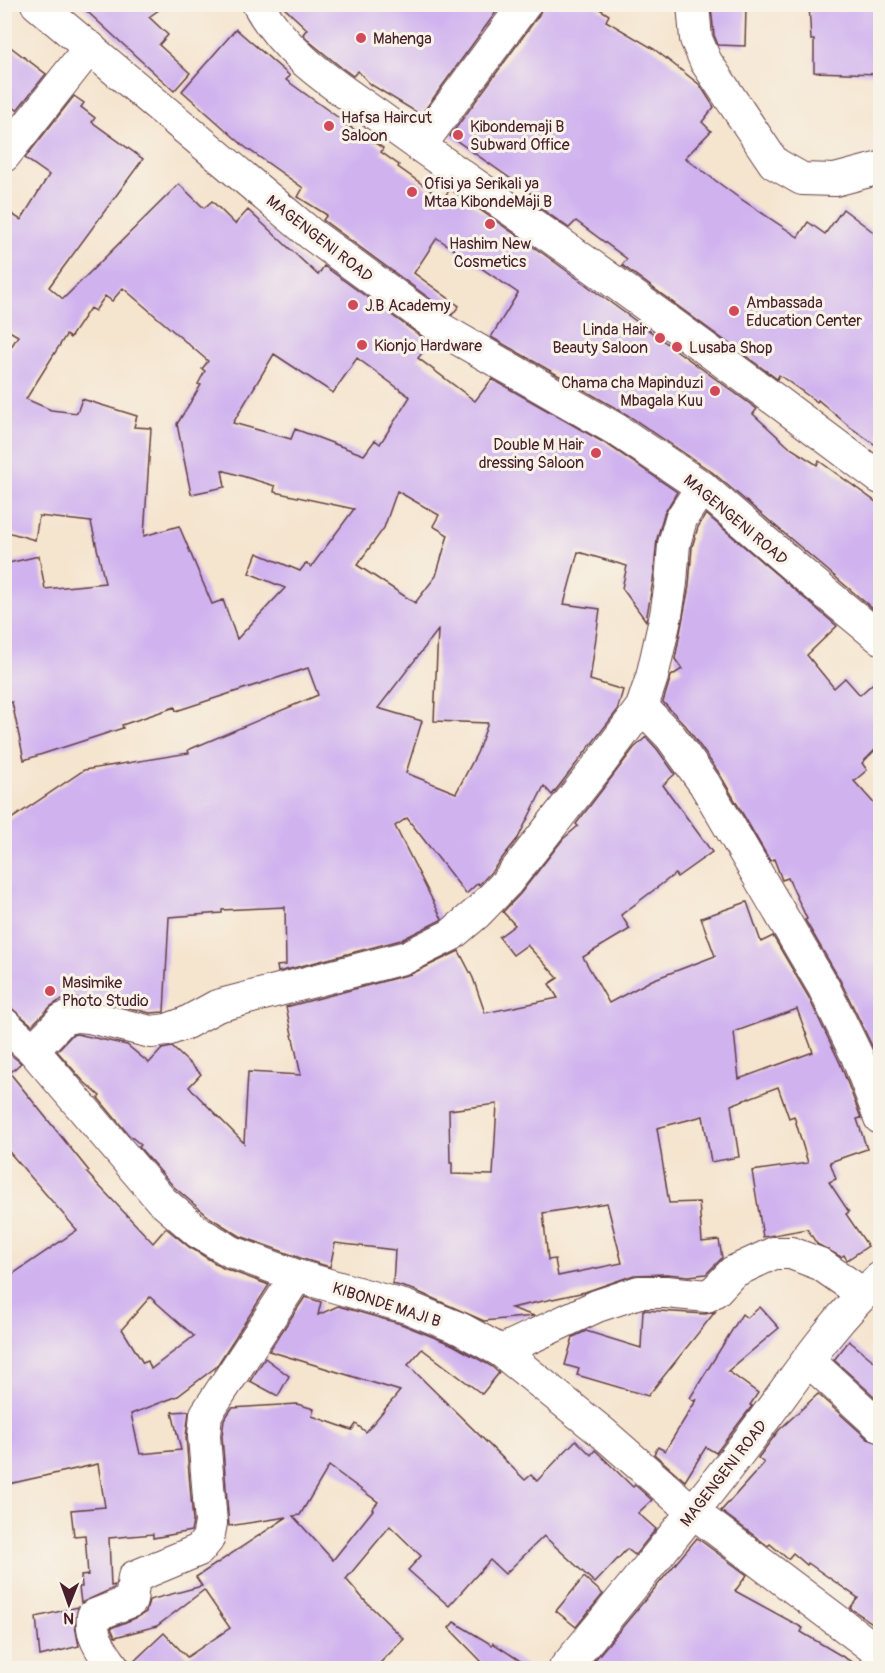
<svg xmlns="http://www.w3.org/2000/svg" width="885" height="1673" viewBox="0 0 885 1673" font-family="Pangolin,sans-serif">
<rect width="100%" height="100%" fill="#f7f3e8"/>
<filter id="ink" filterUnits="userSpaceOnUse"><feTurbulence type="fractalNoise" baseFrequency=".0167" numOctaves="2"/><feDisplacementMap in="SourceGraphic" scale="12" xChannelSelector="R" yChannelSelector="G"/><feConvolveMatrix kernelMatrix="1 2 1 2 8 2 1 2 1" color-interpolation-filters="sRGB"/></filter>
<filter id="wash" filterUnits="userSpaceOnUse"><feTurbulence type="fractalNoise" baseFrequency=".008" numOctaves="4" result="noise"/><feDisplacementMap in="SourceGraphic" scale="24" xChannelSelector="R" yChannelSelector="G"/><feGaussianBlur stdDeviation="1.35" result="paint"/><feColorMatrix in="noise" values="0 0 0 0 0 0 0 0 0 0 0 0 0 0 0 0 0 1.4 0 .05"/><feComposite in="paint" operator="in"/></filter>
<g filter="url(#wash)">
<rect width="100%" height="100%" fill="#f5e4ce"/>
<g id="blocks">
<!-- building -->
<g fill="#d0b2ef" fill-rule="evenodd">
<polygon points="79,4 167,4 149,17 168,35 159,45 190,73 174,91"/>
<polygon points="280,4 502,4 421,115 370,84 358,71 353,76 342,68 310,42 303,34 307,29"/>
<polygon points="543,4 592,4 609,15 606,21 654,49 700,85 714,107 702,122 711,131 685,158 735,195 798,237 808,222 825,234 843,209 880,237 880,448 850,427 818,400 817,402 779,375 777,379 622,265 627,259 576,221 569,228 526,198 531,193 450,136 539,15"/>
<polygon points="809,4 880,4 880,74 814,72 814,40 811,40"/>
<polygon points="711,7 746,8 745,46 718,45 714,35"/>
<polygon points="236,29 290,76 286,80 343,121 342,122 383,148 381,152 399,165 398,167 443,199 450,189 545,255 757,409 753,414 789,447 817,465 819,461 880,505 880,615 712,472 626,414 491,337 518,293 437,238 414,273 459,306 452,315 323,220 327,215 298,197 303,188 245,147 182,91"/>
<polygon points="4,42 46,74 17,110 4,100"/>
<path d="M74 96 84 103 81 107 95 118 92 122 143 159 49 287 63 299 179 184 204 208 212 201 235 224 248 210 318 275 324 266 430 343 418 358 475 401 492 379 608 445 677 492 664 514 657 539 653 581 646 621 622 588 627 566 578 552 564 604 600 609 590 680 623 690 617 711 552 795 544 786 518 838 492 871 479 885 478 883 466 894 407 818 395 826 442 919 441 920 401 940 278 972 277 966 286 965 285 907 222 910V913L169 917 164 1012 150 1013 93 999 72 998 59 1001 51 1006 32 1025 4 1002V824L84 770 189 753 188 750 318 695 308 668 176 711 175 707 122 725 123 728 24 760 12 702 4 704V564L39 556 45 589 105 583 91 522 39 516 35 540 4 531V358L18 336 4 328V209L21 220 49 175 25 158ZM123 288 208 361 202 369 205 371 198 384 201 385 177 424 191 494 225 487 222 470 275 486 274 492 354 509 311 567 306 563 300 571 257 553 249 573 285 588 237 639 223 600 212 604 179 526 144 536 151 428 134 427 137 416 82 399 77 413 51 410 26 399 66 335 70 338 90 308 95 311 105 296 112 301ZM274 354 333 393 357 358 410 397 380 444 375 440 364 455 295 429 291 439 233 423ZM397 491 439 515 433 526 448 535 436 576 415 603 357 565 384 528ZM438 630 434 721 488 723 477 753 456 793 406 773 422 721 378 708Z"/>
<polygon points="706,514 837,626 807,655 834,688 845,678 860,695 880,677 880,745 862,763 867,770 854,781 880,810 880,1068 873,1048 840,980 805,920 807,919 788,878 782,880 774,859 770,861 719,773 686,726 663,702 671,676 682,669 675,659 689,586 692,547 698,527"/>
<path d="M646 737 657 749 675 774 663 785 712 852 677 877 675 874 621 915 630 929 583 957 609 1003 652 980 715 956 701 918 747 902 761 942 773 936 808 996 840 1063 861 1118 857 1119 867 1149 830 1162 836 1179 829 1182 849 1212 846 1214 868 1246 847 1260 844 1255 841 1257 817 1244 807 1229 763 1237 752 1171 808 1163 794 1116 789 1118 778 1087 731 1105 739 1157 711 1162 703 1116 657 1128 669 1203 699 1202 702 1242 719 1240 722 1258 706 1274 689 1276 666 1274 634 1275 585 1292 511 1308 534 1316 484 1321 414 1290 393 1284 395 1250 335 1243 330 1267 303 1259 240 1236 209 1217 174 1187 139 1147 141 1145 128 1134 98 1098 100 1096 83 1081 57 1051 72 1035 77 1034 127 1045 149 1063 162 1049 172 1047 201 1074 189 1087 244 1143 248 1072 301 1075 286 1007 411 974 459 951 473 978 485 1013 558 998 549 984 558 978 527 945 513 955 499 937 515 925 503 912 520 894 563 839 578 826 576 824 634 748ZM797 1009 813 1052 739 1079 734 1032ZM497 1104 493 1175 452 1174V1163H450L449 1110ZM607 1203 622 1263 558 1276 555 1259 548 1260 543 1213Z"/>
<path d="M4 1049 21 1063 10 1073 89 1171 87 1173 153 1243 166 1228 189 1247 223 1268 269 1285 216 1367 178 1396 131 1414 140 1454 181 1450 172 1412 189 1411 186 1437 193 1522 191 1531 153 1538V1534L109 1538 111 1586 115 1585 114 1588 81 1603 79 1587H82L81 1576 88 1575 85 1535 74 1536 71 1510 105 1507 98 1464 4 1485V1280L77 1230 4 1146ZM150 1297 194 1336 151 1369 148 1361 143 1363 122 1329Z"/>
<path d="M305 1297 321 1302 318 1315 338 1306 401 1324 453 1345 491 1366 499 1373 482 1394 422 1349 408 1365 525 1480 531 1475 537 1481 576 1440 591 1455 595 1450 633 1487 635 1485 652 1500 638 1513 656 1529 635 1555 627 1549 595 1583 544 1536 505 1574 490 1560 449 1606 408 1570 421 1556 390 1526 346 1579 366 1602 404 1639 375 1668H132L131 1664 164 1633 187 1657 230 1628 204 1590 157 1626 115 1637 111 1628 138 1617 146 1612 149 1600 202 1586 196 1577 287 1517 229 1526 222 1436 224 1420 232 1408 297 1404 314 1409 312 1416 352 1430 356 1424 366 1432 400 1391 269 1351ZM329 1466 378 1502 372 1509 373 1510 333 1560 293 1516 300 1515Z"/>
<polygon points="760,1307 779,1328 728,1371 758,1393 750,1405 752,1406 716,1453 706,1447 685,1481 654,1454 658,1447 665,1451 697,1399 694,1401 690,1398 742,1314 747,1318"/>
<polygon points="643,1310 705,1314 715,1312 648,1396 577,1375 579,1369 565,1365 573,1337 586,1331 641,1348"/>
<polygon points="849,1341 880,1366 880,1393 876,1398 834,1360"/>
<polygon points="265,1358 289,1376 278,1396 250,1381"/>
<polygon points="818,1394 868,1439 880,1443 880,1628 850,1608 858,1598 808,1563 807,1565 793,1553 788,1559 770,1544 768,1546 721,1511 764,1463 758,1458 779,1430"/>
<polygon points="697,1538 747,1575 735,1591 803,1628 801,1632 862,1668 588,1668"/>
<polygon points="584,1577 603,1594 576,1627 556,1611"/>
<polygon points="78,1607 75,1626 79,1646 40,1656 36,1617"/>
<polygon points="454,1622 492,1645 493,1643 531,1668 476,1668 481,1661 449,1628"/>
</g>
</g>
</g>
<g filter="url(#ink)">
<use href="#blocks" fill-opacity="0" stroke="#643d43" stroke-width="1.5"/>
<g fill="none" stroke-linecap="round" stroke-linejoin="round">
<!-- street casing -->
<g stroke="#643d43" stroke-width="34">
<g id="street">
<polyline points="37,4 311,234 441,329 617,430 702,487 805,576 880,638"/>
<path d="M258 4C286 56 338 87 384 120 440 161 497 200 555 240 665 317 773 398 880 478"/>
<polyline points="693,4 696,39 706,62 774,163 802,179 835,180 880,168"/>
<polyline points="420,146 525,4"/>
<polyline points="4,156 90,47"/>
<polyline points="642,707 671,737 704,783 824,988 857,1056 880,1118"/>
<polyline points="4,1024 33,1050 161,1200 198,1232 232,1252 297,1276 407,1307 461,1329 501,1351 603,1433 693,1512 880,1653"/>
<polyline points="33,1050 63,1019 76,1016 89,1017 151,1032 167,1030 186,1023 217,1006 407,957 451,935 477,913 506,883 602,761 642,707 652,677 666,615 671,583 674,544 681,519 702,487"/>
<polyline points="501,1351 597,1306 639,1292 666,1292 707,1296 716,1290 733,1272 774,1253 791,1253 820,1264 863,1294"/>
<polyline points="809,1361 880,1426"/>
<path d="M114 1668C103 1652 90 1637 93 1616L131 1601 134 1577 199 1550 208 1539 211 1523 204 1436 206 1414 297 1276"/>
<path d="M565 1668C628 1592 691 1516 751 1437 792 1383 830 1323 880 1278"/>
</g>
</g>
<!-- street -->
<use href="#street" stroke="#fff" stroke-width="32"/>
</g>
</g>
<!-- markers -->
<g fill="#d1495b" stroke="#f7f3e8" stroke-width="2">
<circle cx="361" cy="38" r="6"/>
<circle cx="329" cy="126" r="6"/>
<circle cx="458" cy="135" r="6"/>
<circle cx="412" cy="192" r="6"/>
<circle cx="490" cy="224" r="6"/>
<circle cx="353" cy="305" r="6"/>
<circle cx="734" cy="311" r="6"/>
<circle cx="660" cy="338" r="6"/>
<circle cx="362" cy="345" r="6"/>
<circle cx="677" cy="347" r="6"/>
<circle cx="715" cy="391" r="6"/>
<circle cx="596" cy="453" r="6"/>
<circle cx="50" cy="991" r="6"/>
</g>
<g text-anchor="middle" stroke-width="6" stroke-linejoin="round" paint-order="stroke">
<!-- poi labels -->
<g font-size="16" fill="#4a1f2b" stroke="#f7f3e8" text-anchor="start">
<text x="373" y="44">Mahenga</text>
<text x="341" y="123">Hafsa Haircut<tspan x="341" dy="18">Saloon</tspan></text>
<text x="470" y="132">Kibondemaji B<tspan x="470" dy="18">Subward Office</tspan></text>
<text x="424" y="189">Ofisi ya Serikali ya<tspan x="424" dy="18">Mtaa KibondeMaji B</tspan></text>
<text x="490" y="249" text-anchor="middle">Hashim New<tspan x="490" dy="18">Cosmetics</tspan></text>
<text x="746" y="308">Ambassada<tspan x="746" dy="18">Education Center</tspan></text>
<text x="365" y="311">J.B Academy</text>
<text x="648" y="335" text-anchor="end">Linda Hair<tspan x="648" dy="18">Beauty Saloon</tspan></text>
<text x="374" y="351">Kionjo Hardware</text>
<text x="689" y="353">Lusaba Shop</text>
<text x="703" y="388" text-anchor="end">Chama cha Mapinduzi<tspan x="703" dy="18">Mbagala Kuu</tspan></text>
<text x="584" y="450" text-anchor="end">Double M Hair<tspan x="584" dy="18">dressing Saloon</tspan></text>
<text x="62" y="988">Masimike<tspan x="62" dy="18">Photo Studio</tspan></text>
</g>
<!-- street labels -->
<g font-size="16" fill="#4a1f2b" stroke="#f7f3e8">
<text transform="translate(320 238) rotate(38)" y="6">MAGENGENI ROAD</text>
<text transform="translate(736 519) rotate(40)" y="6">MAGENGENI ROAD</text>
<text transform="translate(387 1304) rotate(18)" y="6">KIBONDE MAJI B</text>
<text transform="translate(723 1473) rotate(-52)" y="6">MAGENGENI ROAD</text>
</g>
</g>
<!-- margin -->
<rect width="885" height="1673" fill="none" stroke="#f7f3e8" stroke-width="24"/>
<!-- north arrow -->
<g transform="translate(69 1604) rotate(181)" stroke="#f7f3e8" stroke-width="4.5" paint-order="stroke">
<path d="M0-4.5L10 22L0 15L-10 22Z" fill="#4a1f2b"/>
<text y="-9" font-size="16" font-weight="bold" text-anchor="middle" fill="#4a1f2b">N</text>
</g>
</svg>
